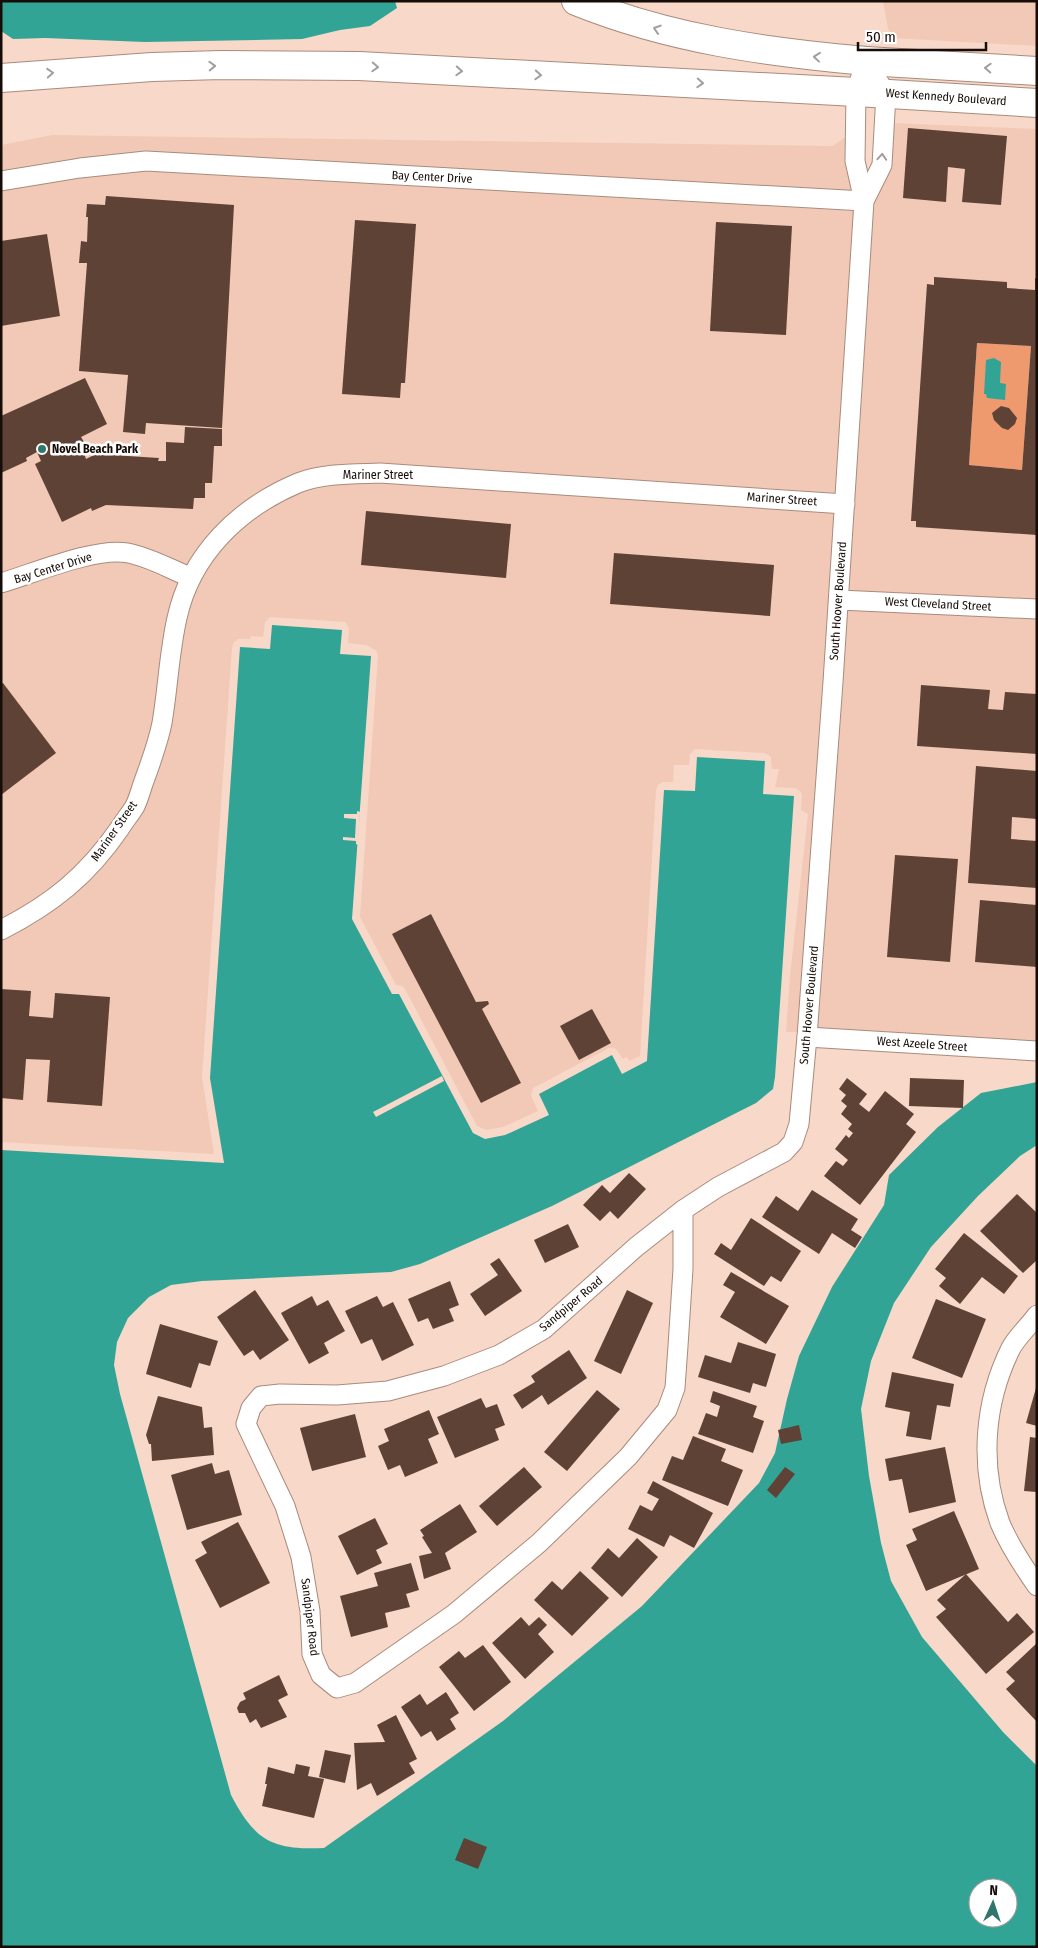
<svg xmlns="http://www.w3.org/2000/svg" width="1038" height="1948" viewBox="0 0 1038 1948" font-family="'Fira Sans Condensed',sans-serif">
<rect width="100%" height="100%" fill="#f8d8c8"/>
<!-- built -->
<g fill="#f1c9b6">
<polygon points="883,1 1037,1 1037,46 893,38 888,29"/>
<polygon points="893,123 1037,129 1037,341 978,334 961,465 1023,478 1037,371 1037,599 848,591 873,209 875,208 874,203"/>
<polygon points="52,135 832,146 847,136 853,191 146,151 79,158 1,171 1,145"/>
<polygon points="146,171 855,211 837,493 381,463 340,464 298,473 265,490 235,508 208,537 187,565 132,544 113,542 88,546 1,573 1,191 81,177"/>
<polygon points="380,483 835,513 799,1032 786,1032 790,976 808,814 801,810 802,794 799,790 795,788 775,787 779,769 772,769 771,757 765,753 695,749 690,754 689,765 674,765 673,782 662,782 658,785 656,790 640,1056 629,1061 627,1057 623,1059 615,1048 609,1048 533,1088 531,1096 538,1111 503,1127 486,1130 477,1126 405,989 402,986 396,985 360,917 378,656 377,651 366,645 348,643 349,628 345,622 270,617 265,622 263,637 251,636 250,639 238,639 234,642 232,647 202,1077 214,1154 1,1142 1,941 36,923 70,899 101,868 121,843 178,666 185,619 198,582 221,550 246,523 273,507 302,492 341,484"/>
<polygon points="114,562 128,563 179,583 168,615 153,722 142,761 127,801 107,830 88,854 60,882 28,905 1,919 1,593 92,565"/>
<polygon points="847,610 1037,619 1037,1041 817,1028"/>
</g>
<!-- green -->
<polygon fill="#ef9a6e" points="977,343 1031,346 1022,470 969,465"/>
<!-- water -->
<g fill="#32a496" fill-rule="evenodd">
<polygon points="1,1 395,1 397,8 370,26 340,30 302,39 145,42 45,38 13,39 1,31"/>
<polygon points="994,358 1001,362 1000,383 1006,384 1005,400 987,398 986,394 984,394 986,360"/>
<path d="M272 625 342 630 340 654 371 656 352 919 392 994H399L473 1133 485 1139 505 1135 549 1115 539 1094 612 1055 622 1074 647 1061 664 790 695 791 697 757 765 761 763 794 794 796 775 1077 773 1089 756 1103 552 1206 420 1264 391 1272 202 1281 171 1285 149 1297 128 1318 117 1342 114 1365 120 1394 231 1795C255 1841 272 1850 324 1848L503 1721 642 1606 759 1483 775 1453 787 1399 799 1356 832 1287 884 1205 889 1175 938 1127 981 1093 1037 1082V1145L1020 1156 978 1196 931 1247 894 1303 871 1361 861 1409 869 1476 881 1543 891 1581 922 1637 1003 1732 1037 1766V1947H1V1150L224 1163 210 1078 240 647 270 649ZM978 1888H1008V1918H978Z"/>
</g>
<!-- pier -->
<g fill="#f8d8c8">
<polygon points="357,811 360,812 358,845 356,844 356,841 343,840 343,837 355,838 356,819 344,818 344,814 357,814"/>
<polygon points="442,1076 444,1081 376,1117 373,1112"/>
</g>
<!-- building -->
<g fill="#5d4235" fill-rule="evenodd">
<polygon points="908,128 1007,136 1001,205 962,202 965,169 948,167 946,202 903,198"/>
<polygon points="106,196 234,205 222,428 146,423 145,434 123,432 128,375 79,371 87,263 79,263 81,241 87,242 88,217 86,217 87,204 105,205"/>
<polygon points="355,220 416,224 405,383 401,383 400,398 342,394"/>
<polygon points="716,222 792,226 786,335 710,331"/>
<polygon points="47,234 60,316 1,326 1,241"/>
<path d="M934 277 1007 282V288L1035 290V278L1037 279V535L916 527V521H911L927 284 934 285ZM977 343 1031 346 1022 470 969 465Z"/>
<polygon points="85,378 107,424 81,437 84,442 81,444 86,459 96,454 159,458 158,461 166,461 166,442 184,443 185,427 222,429 222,446 214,446 212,483 205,483 205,498 194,498 193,509 106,505 92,511 91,508 62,522 35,464 41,461 37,452 26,458 27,461 1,473 1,416"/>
<polygon points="1001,406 1009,408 1017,418 1015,424 1008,430 1002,428 994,420 992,413"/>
<polygon points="366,511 511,524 506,578 361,565"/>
<polygon points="614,553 774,565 770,616 610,604"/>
<polygon points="3,683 56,753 1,795 1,684"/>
<polygon points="921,685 990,690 988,709 1003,710 1005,692 1037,694 1037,754 917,746"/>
<polygon points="976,766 1037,771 1037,819 1012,817 1011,839 1037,841 1037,888 968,883"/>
<polygon points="895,855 958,859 950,962 887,957"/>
<polygon points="980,900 1037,905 1037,967 975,962"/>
<polygon points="431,914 476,1002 488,1001 489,1004 482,1009 521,1083 481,1103 392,934"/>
<polygon points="1,989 31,991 29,1016 53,1018 55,993 110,997 102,1106 47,1102 50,1060 26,1059 23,1100 1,1098"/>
<polygon points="592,1009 611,1043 579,1060 560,1026"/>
<polygon points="847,1078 867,1094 859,1104 869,1112 885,1091 914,1114 906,1124 916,1132 860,1205 824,1176 836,1161 843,1166 848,1160 835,1149 846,1135 849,1138 853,1133 848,1129 852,1124 841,1114 847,1106 841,1101 846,1095 839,1089"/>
<polygon points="910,1078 964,1080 963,1108 909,1106"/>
<polygon points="629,1173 646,1189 618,1219 610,1211 600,1221 583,1205 602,1185 610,1193"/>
<polygon points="812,1190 858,1219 851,1230 862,1237 855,1248 832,1233 819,1254 762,1217 776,1196 798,1211"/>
<polygon points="1017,1194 1037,1213 1037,1260 1023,1273 980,1231"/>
<polygon points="751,1218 801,1251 781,1282 771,1276 764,1286 714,1254 721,1243 731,1250"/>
<polygon points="568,1224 579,1247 545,1263 534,1240"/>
<polygon points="964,1233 1018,1276 1004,1294 982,1277 960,1304 939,1286 946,1278 935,1269"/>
<polygon points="499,1258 522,1291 485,1316 470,1294 498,1275 490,1264"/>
<polygon points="731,1272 789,1306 766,1344 720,1317 735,1292 723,1285"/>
<polygon points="450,1281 459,1305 449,1309 454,1321 433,1329 428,1318 418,1322 408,1299"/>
<polygon points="255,1290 289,1340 260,1360 253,1350 244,1356 217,1317"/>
<polygon points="627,1290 653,1303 621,1374 594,1361"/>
<polygon points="312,1296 317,1306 328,1300 345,1331 324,1343 329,1353 309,1364 281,1313"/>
<polygon points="377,1296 383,1307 393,1302 414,1345 382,1361 372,1339 361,1344 345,1311"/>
<polygon points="936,1299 986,1319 962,1378 912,1358"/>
<polygon points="160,1324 218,1341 210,1366 199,1363 191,1388 146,1374"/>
<polygon points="738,1342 776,1354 766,1387 753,1383 750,1393 698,1377 705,1355 731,1363"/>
<polygon points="569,1350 587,1378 548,1405 542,1395 522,1409 513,1395 535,1382 531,1376"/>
<polygon points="892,1372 954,1384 950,1407 937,1405 931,1440 906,1436 910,1412 885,1407"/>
<polygon points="1036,1388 1037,1388 1037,1426 1026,1423"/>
<polygon points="597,1390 620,1409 567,1471 544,1452"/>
<polygon points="713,1391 757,1406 753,1417 764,1421 753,1453 698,1434 706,1413 717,1417 720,1406 710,1402"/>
<polygon points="158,1396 202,1407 204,1428 212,1427 214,1455 152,1461 151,1444 149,1444 146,1435"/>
<polygon points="481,1398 486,1408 497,1404 505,1425 495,1429 499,1440 455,1458 437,1417"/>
<polygon points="429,1410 439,1434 428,1439 438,1463 405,1477 400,1465 388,1470 378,1446 389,1441 384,1429"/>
<polygon points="355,1414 366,1457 312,1471 300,1428"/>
<polygon points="799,1425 802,1440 781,1444 778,1430"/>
<polygon points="693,1436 726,1449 721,1461 743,1470 728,1506 662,1480 672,1456 683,1460"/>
<polygon points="1030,1437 1037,1438 1037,1492 1024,1491"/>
<polygon points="945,1447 956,1502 909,1513 902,1479 889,1481 885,1459"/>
<polygon points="212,1463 215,1474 229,1470 242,1515 187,1530 171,1475"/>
<polygon points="524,1467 542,1487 497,1526 479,1506"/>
<polygon points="785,1467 795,1474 776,1498 767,1490"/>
<polygon points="653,1481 713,1513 694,1548 670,1535 664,1547 628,1529 640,1505 652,1511 659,1499 647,1493"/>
<polygon points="460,1504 477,1532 445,1553 451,1569 424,1579 419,1556 432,1553 422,1537 424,1536 420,1530"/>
<polygon points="954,1511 979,1569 926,1591 906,1545 917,1540 912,1529"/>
<polygon points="375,1518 388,1544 376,1550 382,1563 357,1575 338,1536"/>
<polygon points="238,1522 270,1583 220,1608 195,1560 207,1553 201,1542"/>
<polygon points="637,1538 658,1557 622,1597 591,1568 608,1548 619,1558"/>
<polygon points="411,1563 419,1590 406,1594 410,1607 385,1613 388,1627 351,1637 340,1596 378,1586 374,1573"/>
<polygon points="580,1571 609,1598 572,1636 534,1600 552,1581 562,1590"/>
<polygon points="966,1574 1008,1622 1017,1613 1034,1632 986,1674 936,1617 946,1609 937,1600"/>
<polygon points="521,1617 529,1626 539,1617 547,1625 538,1634 554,1652 525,1679 492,1643"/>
<polygon points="1037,1643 1037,1722 1006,1689 1015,1681 1006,1672"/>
<polygon points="483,1645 511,1682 474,1711 439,1667 459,1651 465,1658"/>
<polygon points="279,1675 288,1695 278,1700 287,1717 261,1728 256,1719 250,1723 245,1713 239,1713 237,1708 240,1702 246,1699 243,1693"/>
<polygon points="446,1692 459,1713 450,1719 456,1729 437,1741 431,1731 421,1737 401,1707 420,1694 427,1705"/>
<polygon points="396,1715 417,1759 409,1763 415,1773 377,1796 371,1783 357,1790 354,1743 385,1742 377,1725"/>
<polygon points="325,1750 351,1755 345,1783 319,1777"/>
<polygon points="296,1764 310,1767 308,1776 324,1779 314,1818 262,1806 267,1784 265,1784 268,1767 294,1774"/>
<polygon points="464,1838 487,1847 478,1869 455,1860"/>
</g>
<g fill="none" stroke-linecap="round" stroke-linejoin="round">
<!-- street casing -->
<g stroke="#a98b7c" stroke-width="21">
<g id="street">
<polyline points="1,181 80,168 146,161 864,201"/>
<polyline points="864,201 882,165 886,94 866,61"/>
<path d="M1 583C35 573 95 547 128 553 149 557 170 569 190 577"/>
<polyline points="839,600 1037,609"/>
<path d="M1 930C52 904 87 876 120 828 125 820 131 813 135 806 139 798 141 789 144 781 151 762 158 743 162 723 168 688 169 653 177 618 191 554 239 508 298 483 323 473 354 474 380 473L845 504"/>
<polyline points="807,1037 1037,1051"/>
<polygon points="683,1210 683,1269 678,1346 675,1388 667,1410 628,1457 539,1543 454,1614 355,1683 337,1688 321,1675 312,1654 310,1611 301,1557 285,1506 246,1424 251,1408 261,1396 280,1394 337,1395 388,1391 444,1376 499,1355 544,1329 636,1247"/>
<polyline points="683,1210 718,1187 784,1152 793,1142 799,1124 807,1037 833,682 864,201 855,161 856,92 866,61"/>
<path d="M1037 1315C1029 1326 1017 1337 1011 1348 984 1402 979 1466 1000 1523 1009 1545 1023 1566 1037 1586"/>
</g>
</g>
<!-- primary casing -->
<g stroke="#a98b7c" stroke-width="30">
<g id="primary">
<polyline points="866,61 1037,71"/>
<polyline points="856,92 1037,103"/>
</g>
</g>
<!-- highway casing -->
<g stroke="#a98b7c" stroke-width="30">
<g id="highway">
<path d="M576 1C670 39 766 52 866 61"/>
<polyline points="1,78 152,67 221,65 359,66 856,92"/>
</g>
</g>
<!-- street -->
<use href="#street" stroke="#fff" stroke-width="19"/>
<!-- primary -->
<use href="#primary" stroke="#fff" stroke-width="28"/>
<!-- highway -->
<use href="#highway" stroke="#fff" stroke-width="28"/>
</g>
<!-- one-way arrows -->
<defs><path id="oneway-chevron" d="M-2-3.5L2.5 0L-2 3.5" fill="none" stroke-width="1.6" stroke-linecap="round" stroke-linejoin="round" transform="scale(1.25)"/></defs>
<g stroke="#a29e9c">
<use href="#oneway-chevron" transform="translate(657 29) rotate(-162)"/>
<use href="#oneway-chevron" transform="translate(817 57) rotate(-174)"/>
<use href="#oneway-chevron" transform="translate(212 66) rotate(-2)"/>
<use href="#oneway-chevron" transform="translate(375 67) rotate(3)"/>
<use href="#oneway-chevron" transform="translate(988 68) rotate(-177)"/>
<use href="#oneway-chevron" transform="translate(459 71) rotate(3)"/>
<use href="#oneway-chevron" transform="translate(50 73) rotate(-4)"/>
<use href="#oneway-chevron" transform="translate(538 75) rotate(3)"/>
<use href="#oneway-chevron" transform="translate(700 83) rotate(3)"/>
<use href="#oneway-chevron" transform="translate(882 157) rotate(-86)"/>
</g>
<!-- markers -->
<circle fill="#30766d" stroke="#fff" stroke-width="2" cx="42" cy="449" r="5"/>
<g text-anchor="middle" stroke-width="5" stroke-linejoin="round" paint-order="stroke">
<!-- street labels -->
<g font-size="12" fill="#170d08" stroke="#fff">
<text transform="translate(946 97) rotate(4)" y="4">West Kennedy Boulevard</text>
<text transform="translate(432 177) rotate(3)" y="4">Bay Center Drive</text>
<text x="378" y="479">Mariner Street</text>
<text transform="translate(782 499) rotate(4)" y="4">Mariner Street</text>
<text transform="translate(53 568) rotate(-17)" y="4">Bay Center Drive</text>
<text transform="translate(838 601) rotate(-86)" y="4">South Hoover Boulevard</text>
<text transform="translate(938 604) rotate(3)" y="4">West Cleveland Street</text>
<text transform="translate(114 831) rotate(-55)" y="4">Mariner Street</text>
<text transform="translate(809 1005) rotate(-85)" y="4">South Hoover Boulevard</text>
<text transform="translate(922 1044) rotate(4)" y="4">West Azeele Street</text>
<text transform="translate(571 1304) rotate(-40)" y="4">Sandpiper Road</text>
<text transform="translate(310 1617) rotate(83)" y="4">Sandpiper Road</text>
</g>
<!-- poi labels -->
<g font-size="12" font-weight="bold" fill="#170d08" stroke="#fff" text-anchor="start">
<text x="52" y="453">Novel Beach Park</text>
</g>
</g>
<!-- border -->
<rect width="1038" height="1948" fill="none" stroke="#170d08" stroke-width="5"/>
<!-- north arrow -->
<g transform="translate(993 1903) rotate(3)"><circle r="24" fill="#ffffff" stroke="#a29e9c"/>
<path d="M0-4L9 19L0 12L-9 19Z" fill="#30766d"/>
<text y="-8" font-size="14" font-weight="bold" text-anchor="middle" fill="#170d08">N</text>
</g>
<!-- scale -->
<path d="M858 42v8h128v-8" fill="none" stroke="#170d08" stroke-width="2.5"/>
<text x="866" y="42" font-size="15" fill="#170d08" stroke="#ffffff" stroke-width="4" paint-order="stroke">50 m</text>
</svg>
